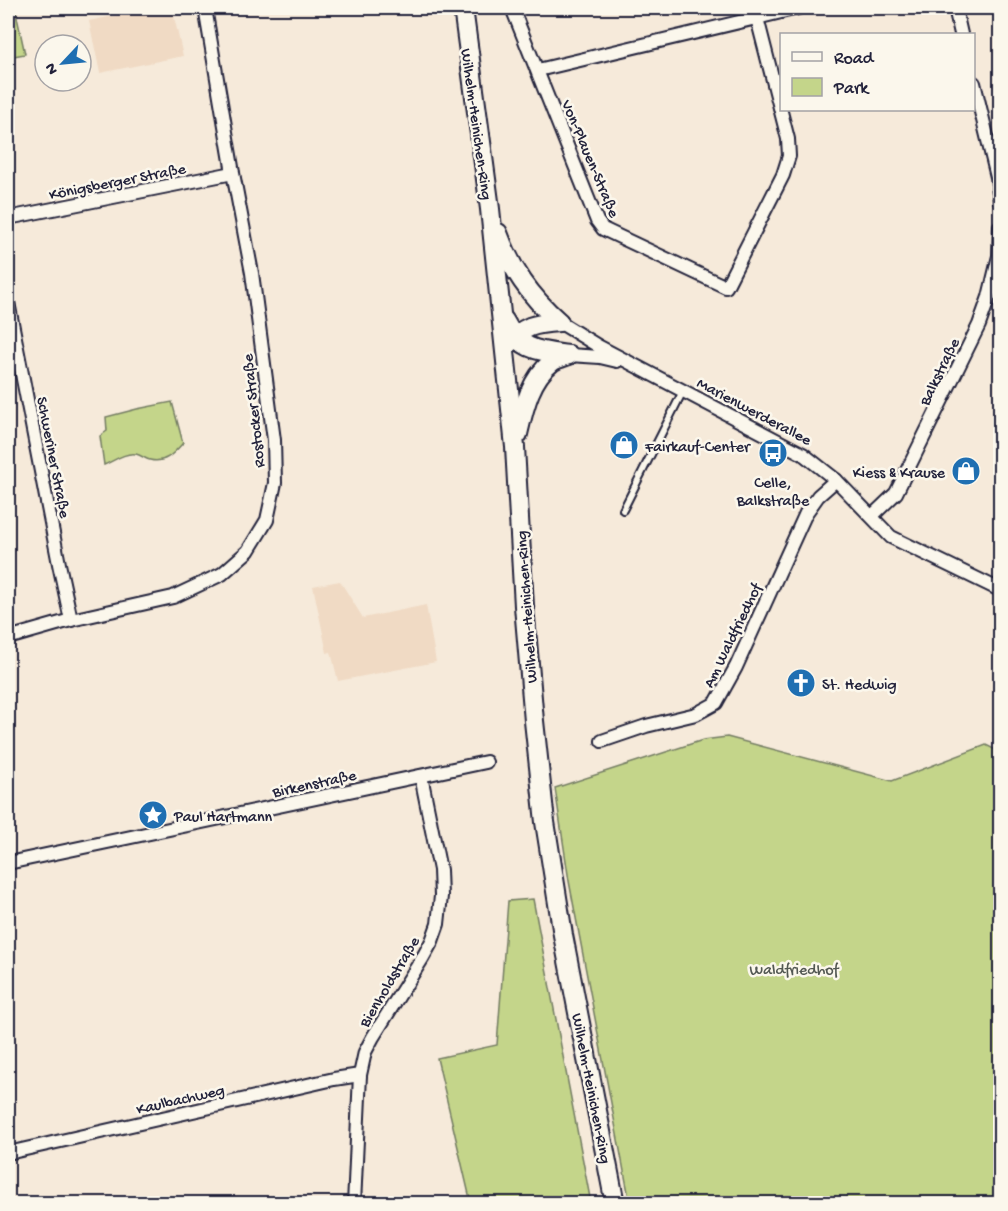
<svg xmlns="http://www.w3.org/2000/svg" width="1008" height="1211" viewBox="0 0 1008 1211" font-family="'Gochi Hand',sans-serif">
<rect width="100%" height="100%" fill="#f6eada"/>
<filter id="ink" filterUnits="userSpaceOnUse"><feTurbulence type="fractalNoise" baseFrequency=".0167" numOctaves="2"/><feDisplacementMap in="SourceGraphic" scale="12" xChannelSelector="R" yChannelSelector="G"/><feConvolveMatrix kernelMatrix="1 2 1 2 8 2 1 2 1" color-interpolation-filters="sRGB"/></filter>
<g filter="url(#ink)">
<!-- built -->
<g fill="#f0dac4">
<polygon points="151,8 172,8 183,56 100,73 89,21"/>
<polygon points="340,581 363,618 426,605 436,662 338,681 331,652 327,653 313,586"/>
</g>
<!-- green -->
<g fill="#c4d58a" stroke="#737c62" stroke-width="1.5">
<polygon points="8,8 15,8 25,54 8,57"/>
<path d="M172 402 183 443C174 453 165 464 150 460 145 459 141 455 136 454 126 452 113 461 104 465L100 436 107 431 106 417 137 409Z"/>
<polygon points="727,737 892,781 986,745 1000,752 1000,1203 630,1203 569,881 555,788 703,740"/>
<polygon points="533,899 591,1203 471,1203 437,1058 497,1045 508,901"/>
</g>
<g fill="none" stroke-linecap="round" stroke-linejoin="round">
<!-- lane casing -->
<g stroke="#22223b" stroke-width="10">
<polyline id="lane" points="623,510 683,391"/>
</g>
<!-- street casing -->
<g stroke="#22223b" stroke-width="16">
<g id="street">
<polyline points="512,8 597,221 603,229 726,287 783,175 789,156 788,139 757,18"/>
<polyline points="955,8 961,34"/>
<polyline points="538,70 798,8"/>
<polyline points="974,83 997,177 1000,201"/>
<polyline points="8,218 233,173"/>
<polyline points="8,302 59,564 71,620"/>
<polyline points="559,322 598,346 803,454 836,480 891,537 1000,590"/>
<polyline points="569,355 600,357 617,361"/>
<polyline points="872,516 896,493 979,325 989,297 999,256 1000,226"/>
<polyline points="8,638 71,620 173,597 222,574 248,551 267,520 275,483 274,440 252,273 233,173 205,8"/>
<polyline points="602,741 646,726 696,714 716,703 736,667 806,513 818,496 836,480"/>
<polyline points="8,863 486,762"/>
<polyline points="8,1153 334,1079 360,1075"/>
<polyline points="354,1204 360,1075 365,1052 373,1037 422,959 432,941 438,924 441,896 440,870 421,776"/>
</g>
</g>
<!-- secondary casing -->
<g stroke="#22223b" stroke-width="22">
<g id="secondary">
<polyline points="463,8 490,209 515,447 524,606 534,721 545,822 563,935 615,1204"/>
<path d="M498 233C511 269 530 296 559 322"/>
<path d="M504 320C519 350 538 351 568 355"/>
<path d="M508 345C524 325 534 324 559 322"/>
<path d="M518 434C524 408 530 379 552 362 556 359 564 357 569 355"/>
</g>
</g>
<!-- lane -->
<use href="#lane" stroke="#fbf7ec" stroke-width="6"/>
<!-- street -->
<use href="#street" stroke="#fbf7ec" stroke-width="12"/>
<!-- secondary -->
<use href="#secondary" stroke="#fbf7ec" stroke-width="18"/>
</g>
</g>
<!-- icons -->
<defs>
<g id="shop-disc" transform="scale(1.5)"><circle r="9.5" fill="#1f6fb2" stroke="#fbf7ec"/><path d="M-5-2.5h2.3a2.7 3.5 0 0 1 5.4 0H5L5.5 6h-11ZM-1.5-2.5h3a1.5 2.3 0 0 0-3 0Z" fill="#fff"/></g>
<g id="bus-disc" transform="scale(1.5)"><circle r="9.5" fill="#1f6fb2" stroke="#fbf7ec"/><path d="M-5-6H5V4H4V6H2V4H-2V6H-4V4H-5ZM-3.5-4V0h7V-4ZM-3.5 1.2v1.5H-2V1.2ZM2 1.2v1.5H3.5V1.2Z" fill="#fff"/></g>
<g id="church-disc" transform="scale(1.5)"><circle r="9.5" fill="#1f6fb2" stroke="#fbf7ec"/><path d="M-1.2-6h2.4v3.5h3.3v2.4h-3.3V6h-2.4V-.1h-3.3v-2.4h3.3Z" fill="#fff"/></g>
<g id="sight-disc" transform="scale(1.5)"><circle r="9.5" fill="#1f6fb2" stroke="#fbf7ec"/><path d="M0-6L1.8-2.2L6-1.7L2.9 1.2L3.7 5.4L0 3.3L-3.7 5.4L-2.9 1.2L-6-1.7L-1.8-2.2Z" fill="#fff"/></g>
</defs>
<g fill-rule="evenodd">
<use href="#shop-disc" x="624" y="445"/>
<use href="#bus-disc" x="773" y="453"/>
<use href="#shop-disc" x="966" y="471"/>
<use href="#church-disc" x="801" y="683"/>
<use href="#sight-disc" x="153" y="815"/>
</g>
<g text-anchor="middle" stroke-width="5" stroke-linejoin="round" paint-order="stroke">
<!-- street labels -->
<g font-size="16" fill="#22223b" stroke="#fbf7ec">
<text transform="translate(478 124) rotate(82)" y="6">Wilhelm-Heinichen-Ring</text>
<text transform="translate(592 158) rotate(67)" y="6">Von-Plauen-Straße</text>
<text transform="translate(117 180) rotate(-11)" y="6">Königsberger Straße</text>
<text transform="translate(938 371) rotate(-64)" y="6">Balkstraße</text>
<text transform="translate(755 410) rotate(28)" y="6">Marienwerderallee</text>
<text transform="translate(252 411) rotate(-96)" y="6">Rostocker Straße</text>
<text transform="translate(55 457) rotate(79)" y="6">Schweriner Straße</text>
<text transform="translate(525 607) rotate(-94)" y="6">Wilhelm-Heinichen-Ring</text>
<text transform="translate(731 635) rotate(-64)" y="6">Am Waldfriedhof</text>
<text transform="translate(314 782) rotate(-12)" y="6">Birkenstraße</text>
<text transform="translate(388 981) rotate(-59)" y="6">Bienholdstraße</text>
<text transform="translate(593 1088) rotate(79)" y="6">Wilhelm-Heinichen-Ring</text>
<text transform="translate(180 1098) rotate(-13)" y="6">Kaulbachweg</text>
</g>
<!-- poi labels -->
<g font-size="16" fill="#22223b" stroke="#fbf7ec" text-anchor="start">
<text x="645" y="451">Fairkauf-Center</text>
<text x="945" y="477" text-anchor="end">Kiess &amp; Krause</text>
<text x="773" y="487" text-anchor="middle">Celle,<tspan x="773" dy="18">Balkstraße</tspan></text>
<text x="822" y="689">St. Hedwig</text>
<text x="174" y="821">Paul Hartmann</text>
</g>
<!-- park labels -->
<g font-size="16" fill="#535853" stroke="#fbf7ec">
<text x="794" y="974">Waldfriedhof</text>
</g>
</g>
<!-- margin -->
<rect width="1008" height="1211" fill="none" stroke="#fbf7ec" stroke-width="30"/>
<rect x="15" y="15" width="978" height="1181" fill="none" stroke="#22223b" stroke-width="2" filter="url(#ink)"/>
<!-- legend -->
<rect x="780" y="33" width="195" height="78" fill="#fbf7ec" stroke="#a4a2a5" stroke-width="1.5"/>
<rect x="792" y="52" width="30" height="9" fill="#fbf7ec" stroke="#a4a2a5" stroke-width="1.5"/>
<text x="834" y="63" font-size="18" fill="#22223b">Road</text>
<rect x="792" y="78" width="30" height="18" fill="#c4d58a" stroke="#a4a2a5" stroke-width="1.5"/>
<text x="834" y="93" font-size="18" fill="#22223b">Park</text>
<!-- north arrow -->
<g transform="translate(63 63) rotate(244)"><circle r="28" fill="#fbf7ec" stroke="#a4a2a5" stroke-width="1.5"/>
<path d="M0-4.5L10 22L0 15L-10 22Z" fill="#1f6fb2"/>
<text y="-9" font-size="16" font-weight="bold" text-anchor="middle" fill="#22223b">N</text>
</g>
</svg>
